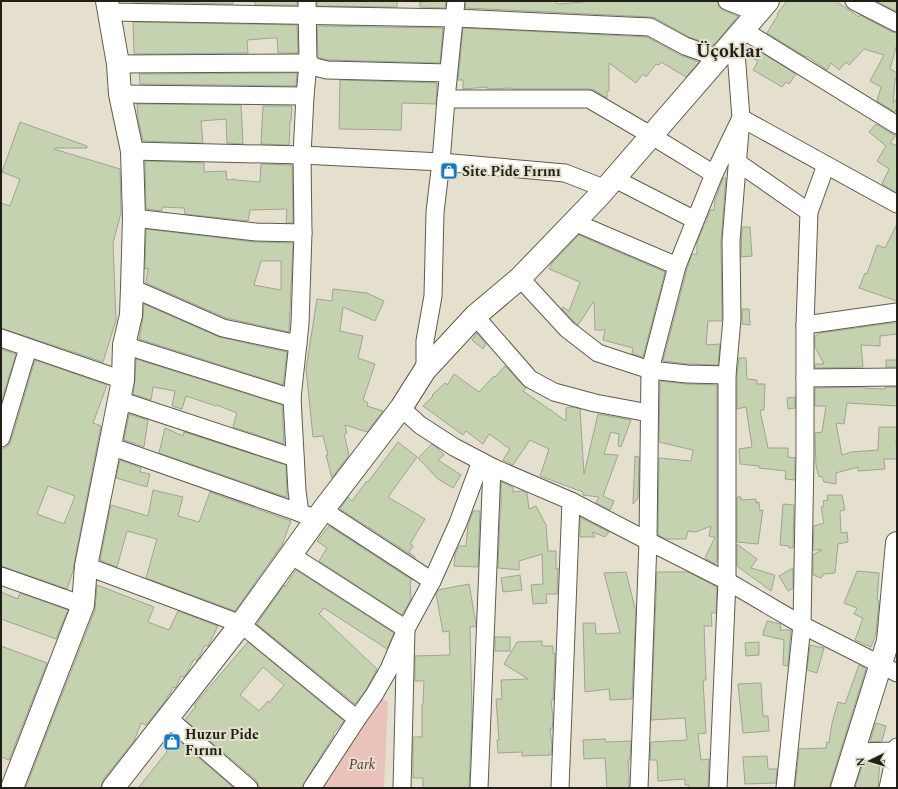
<svg xmlns="http://www.w3.org/2000/svg" width="898" height="789" viewBox="0 0 898 789" font-family="Spectral,serif">
<rect width="100%" height="100%" fill="#e5e0ce"/>
<!-- green -->
<polygon fill="#e9c2ba" points="383,699 388,702 384,788 318,788 374,704"/>
<!-- building -->
<g fill="#c5d2af" stroke="#9ea494" fill-rule="evenodd">
<polygon points="132,1 233,1 233,4 132,2"/>
<rect x="255" y="1" width="42" height="4"/>
<polygon points="317,1 397,1 397,7 317,6"/>
<polygon points="437,1 446,1 445,8 420,7 420,2"/>
<polygon points="466,1 556,1 557,4 584,2 584,1 717,1 719,7 723,10 738,16 714,45 710,42 709,44 689,37 655,18 651,17 465,8"/>
<polygon points="787,1 837,1 837,2 859,17 860,15 892,32 897,33 897,44 890,69 897,73 897,76 895,80 893,103 897,98 897,107 895,112 877,101 881,87 870,81 884,55 864,49 849,65 846,62 839,70 831,63 827,70 807,56 806,57 767,33 778,15 777,14"/>
<polygon points="876,1 897,1 896,11"/>
<polygon points="133,22 297,25 298,53 278,53 277,38 272,38 247,40 248,53 134,54"/>
<polygon points="317,26 443,28 440,63 328,60 319,58 318,57"/>
<polygon points="463,28 647,37 680,55 699,62 686,77 661,62 659,65 656,64 646,77 643,74 636,83 609,63 609,91 607,91 607,98 594,90 589,89 512,89 512,88 488,89 487,87 463,89 463,80 458,80"/>
<polygon points="759,51 796,74 789,84 786,82 782,87 753,70 758,61 754,59"/>
<polygon points="297,73 296,86 140,84 139,74"/>
<polygon points="340,80 437,83 436,104 402,103 401,130 339,129"/>
<polygon points="137,104 241,105 243,144 227,143 226,119 201,121 203,143 143,141 138,118"/>
<polygon points="263,106 292,106 291,121 290,121 289,145 261,144"/>
<polygon points="20,122 87,146 87,148 55,148 54,149 120,169 121,213 113,243 116,320 103,362 1,328 1,203 10,206 20,179 2,172"/>
<polygon points="876,124 892,134 896,135 890,143 897,146 897,193 882,184 889,169 877,161 886,146 869,132"/>
<polygon points="145,161 204,163 204,172 226,171 227,180 235,179 235,180 260,182 261,164 292,165 293,223 286,223 287,209 250,210 248,221 185,214 184,208 162,207 162,211 146,209"/>
<polygon points="723,178 726,178 721,241 722,321 708,321 706,345 720,344 718,365 688,364 663,361 687,269 692,254 697,254 697,243 705,222 707,222 707,219 710,210 714,210 715,200"/>
<polygon points="897,224 897,301 859,288 865,273 867,274 877,245 885,248"/>
<polygon points="742,227 750,227 752,256 741,257"/>
<path d="M146 229 255 242 293 243 289 332 226 318 146 283 148 268 145 269ZM261 261H281V290L254 285Z"/>
<polygon points="579,235 665,272 643,357 632,354 633,348 603,340 605,330 595,330 594,301 578,325 574,322 562,309 563,307 569,311 580,282 549,269 552,263"/>
<polygon points="333,289 367,293 384,301 375,321 343,307 340,331 363,336 358,358 375,364 363,400 368,403 367,406 383,411 367,432 345,425 347,433 344,434 349,455 332,478 326,455 328,455 323,436 313,437 306,369 317,299 332,301"/>
<polygon points="144,304 219,337 287,352 283,385 139,339 143,318"/>
<polygon points="742,309 749,309 750,325 742,324"/>
<polygon points="891,323 897,323 897,334 880,336 880,346 861,345 863,367 815,368 815,364 824,364 815,347 815,336 820,333"/>
<polygon points="477,333 486,344 483,349 472,340"/>
<polygon points="1,349 16,354 1,403"/>
<polygon points="739,358 746,358 747,379 757,380 757,384 765,384 764,410 760,410 768,448 788,448 788,457 795,458 795,480 785,479 786,471 759,468 759,466 740,464 739,449 752,447 746,407 737,409 737,375"/>
<polygon points="136,359 282,405 284,444 233,427 237,413 217,405 216,406 186,396 182,409 172,406 175,391 153,387 151,400 133,394 135,380"/>
<path d="M35 360 107 385 93 423 101 426 74 564 73 571 67 589 4 567 1 566V448H4L8 446 11 441ZM48 486 75 496 64 524 37 514Z"/>
<rect x="886" y="360" width="11" height="7"/>
<polygon points="505,366 526,388 523,391 566,421 566,408 572,407 580,409 584,474 598,414 631,420 621,447 618,446 619,434 611,432 604,454 618,455 603,496 614,501 610,510 596,503 599,497 583,495 583,492 540,476 549,449 530,440 513,465 503,460 510,449 489,434 483,444 466,431 463,435 423,406 433,396 432,395 445,383 447,385 454,374 479,392 494,376 495,377"/>
<polygon points="660,381 687,384 717,385 717,560 715,564 705,558 715,537 709,536 711,526 696,532 688,531 686,539 666,539 658,535 659,458 691,461 693,450 659,442"/>
<polygon points="864,387 864,388 885,389 885,387 897,387 897,406 847,403 844,424 836,423 842,455 851,452 878,450 879,427 897,427 897,440 896,440 897,459 884,459 885,469 858,471 858,467 836,473 836,484 824,482 822,476 819,477 816,466 815,433 822,432 826,406 815,406 815,388"/>
<polygon points="795,397 795,408 788,409 787,398"/>
<polygon points="129,414 148,420 144,447 124,440"/>
<polygon points="165,428 183,436 184,432 286,465 287,497 283,496 159,453"/>
<polygon points="398,442 417,457 388,497 425,519 410,544 413,546 409,552 416,558 340,509 348,497 352,501 367,481 368,482"/>
<polygon points="432,444 437,448 444,455 438,460 461,475 453,488 438,479 418,458"/>
<polygon points="635,456 639,457 638,498 633,504"/>
<polygon points="120,460 141,468 140,472 150,474 147,487 116,478"/>
<polygon points="501,482 513,487 513,492 522,491 527,493 529,509 536,506 546,525 548,551 556,551 556,569 558,568 557,594 546,594 547,603 533,604 531,585 543,584 542,554 519,561 519,570 498,568 500,511 501,511"/>
<polygon points="153,490 183,497 178,516 199,522 210,492 291,521 282,545 235,611 146,578 157,539 127,531 117,567 100,560 111,505 148,516"/>
<polygon points="827,495 842,495 845,510 840,511 841,533 847,532 848,542 838,544 835,573 824,574 821,578 813,575 813,555 822,550 813,550 814,526 824,523 821,507 824,506 823,501 828,500"/>
<polygon points="737,497 741,497 741,500 756,499 756,503 759,502 760,511 763,510 758,544 737,542"/>
<polygon points="783,504 794,505 793,548 789,548 789,546 780,545"/>
<polygon points="473,511 480,511 478,567 454,566 455,555 459,546 466,546 468,525"/>
<polygon points="580,517 583,519 609,532 605,537 592,532 595,537 580,537"/>
<polygon points="329,526 412,580 410,583 411,599 402,615 319,561 327,548 317,541"/>
<polygon points="737,544 757,559 751,568 775,575 771,591 737,566"/>
<polygon points="793,568 793,588 788,591 779,576"/>
<polygon points="296,570 394,633 387,649 324,608 319,614 377,669 366,690 355,704 257,624 284,585 285,587"/>
<polygon points="857,571 879,573 877,600 879,601 876,634 871,647 855,640 863,618 854,614 857,608 844,603"/>
<polygon points="626,572 635,608 636,608 632,699 610,700 609,689 585,692 583,623 595,623 596,634 620,633 604,573"/>
<polygon points="657,572 688,572 717,587 716,613 711,613 712,626 704,626 706,680 703,680 706,733 698,734 701,760 709,759 708,788 689,788 689,785 685,785 685,779 658,781 657,760 650,760 651,742 687,740 685,718 651,720"/>
<polygon points="520,575 522,590 503,592 501,578"/>
<polygon points="469,584 476,624 476,626 470,627 472,714 469,788 423,788 423,778 413,778 413,737 422,737 422,704 423,704 424,681 415,681 415,656 450,655 449,631 443,632 436,594 438,590"/>
<polygon points="97,585 154,607 148,622 169,630 178,611 218,626 208,646 205,645 197,661 194,659 187,673 184,677 181,676 176,687 175,688 173,687 170,694 169,695 168,695 166,700 146,725 141,723 134,741 103,780 101,788 29,788 26,787 95,610"/>
<polygon points="1,592 18,599 20,593 68,610 56,639 1,619"/>
<polygon points="767,621 781,624 780,630 791,630 788,666 783,665 784,640 763,635 764,629 765,629"/>
<rect x="495" y="637" width="15" height="14"/>
<polygon points="542,641 542,646 553,646 553,654 555,653 553,700 551,700 553,720 552,729 550,729 552,746 551,755 522,756 522,752 498,753 497,740 499,740 496,699 502,699 501,680 528,679 504,664 517,642"/>
<path d="M248 642 344 721 333 734 334 735 304 783 302 788H259L258 784 256 780 185 720 196 706 194 705ZM263 667 284 685 269 703 268 701 259 711 240 695Z"/>
<polygon points="759,642 759,655 746,656 745,643"/>
<polygon points="810,645 824,648 817,673 807,670"/>
<polygon points="1,646 47,663 9,760 1,757"/>
<polygon points="859,665 866,669 830,784 830,788 795,788 799,749 826,748 827,742 829,743 832,723 838,702 845,704"/>
<polygon points="761,683 763,716 768,716 769,731 743,733 738,684"/>
<polygon points="876,723 886,726 882,741 870,742"/>
<polygon points="173,736 234,788 138,788 167,752 166,750 170,745 167,743"/>
<polygon points="605,739 606,742 631,741 630,760 628,760 629,778 629,788 607,788 605,758 584,759 583,740"/>
<polygon points="767,756 768,769 777,769 776,783 745,784 743,757"/>
<polygon points="880,761 878,788 855,788 863,762"/>
</g>
<g fill="none" stroke-linecap="round" stroke-linejoin="round">
<!-- street casing -->
<g stroke="#605c4c" stroke-width="19">
<g id="street">
<polyline points="727,1 758,13"/>
<polyline points="854,1 897,23"/>
<polyline points="109,12 455,18 650,27 685,46 719,58"/>
<polyline points="743,30 897,125"/>
<polyline points="118,64 308,63 315,67 327,70 448,73"/>
<polyline points="120,94 305,96"/>
<polyline points="446,99 589,99 652,136 714,174"/>
<polyline points="132,151 302,155 441,162 565,173 606,189"/>
<polyline points="737,162 809,212"/>
<polyline points="615,179 695,220"/>
<polyline points="134,218 256,232 303,233"/>
<polyline points="574,222 677,266"/>
<polyline points="520,278 567,329 598,353 650,370 687,374 727,375"/>
<polyline points="132,288 223,328 298,344"/>
<polyline points="475,316 530,379 554,392 595,403 649,413"/>
<polyline points="805,325 897,312"/>
<polyline points="1,338 123,380"/>
<polyline points="124,345 292,398"/>
<polyline points="425,370 425,341 433,296 435,212 441,162 446,99 456,1"/>
<polyline points="805,378 897,377"/>
<polyline points="119,400 295,458"/>
<polyline points="401,408 420,425 454,447 492,467 571,501 648,541 727,581 802,625 897,673"/>
<polyline points="1,438 28,348"/>
<polyline points="110,446 309,516"/>
<polyline points="323,510 432,581"/>
<polyline points="300,513 297,491 292,398 300,324 303,233 302,155 305,96 308,63 307,1"/>
<polyline points="291,555 406,629 402,788"/>
<polyline points="86,566 241,624 357,719"/>
<polyline points="1,576 83,605"/>
<polyline points="168,718 249,788"/>
<polyline points="853,752 897,751"/>
<polyline points="312,788 357,719 374,695 389,669 406,629 432,581 458,523 481,461"/>
<polyline points="479,788 492,467"/>
<polyline points="560,788 571,501"/>
<polyline points="639,788 648,541 650,370 677,266 714,174 741,118 897,204"/>
<polyline points="718,788 727,581 727,375 732,319 731,241 741,118 735,39"/>
<polyline points="785,788 802,625 805,455 805,325 809,212 826,165"/>
<polyline points="888,788 897,747"/>
</g>
</g>
<!-- secondary casing -->
<g stroke="#605c4c" stroke-width="24">
<g id="secondary">
<polyline points="12,788 83,605 86,566 123,380 124,345 131,315 132,288 134,218 132,151 120,94 118,64 107,1"/>
<polyline points="113,788 241,624 323,510 401,408 425,370 475,316 520,278 599,196 768,1"/>
<polyline points="842,788 888,641 897,543"/>
</g>
</g>
<!-- street -->
<use href="#street" stroke="#fff" stroke-width="17"/>
<!-- secondary -->
<use href="#secondary" stroke="#fff" stroke-width="22"/>
</g>
<!-- icons -->
<defs>
<g id="shop-square" transform="scale(0.9)"><rect x="-9" y="-9" width="18" height="18" rx="4" fill="#117bc5" stroke="#e5e0ce"/><path d="M-5-2.5h2.3a2.7 3.5 0 0 1 5.4 0H5L5.5 6h-11ZM-1.5-2.5h3a1.5 2.3 0 0 0-3 0Z" fill="#fff"/></g>
</defs>
<g fill-rule="evenodd">
<use href="#shop-square" x="449" y="171"/>
<use href="#shop-square" x="172" y="742"/>
</g>
<g text-anchor="middle" stroke-width="4" stroke-linejoin="round" paint-order="stroke">
<!-- poi labels -->
<g font-size="14" font-weight="bold" fill="#211f18" stroke="#e5e0ce" text-anchor="start">
<text x="462" y="176">Site Pide Fırını</text>
<text x="185" y="739">Huzur Pide<tspan x="185" dy="16">Fırını</tspan></text>
</g>
<!-- park labels -->
<g font-size="14" font-style="italic" fill="#673128" stroke="#e5e0ce">
<text x="362" y="769">Park</text>
</g>
<!-- district labels -->
<g font-size="18" font-weight="bold" fill="#211f18" stroke="#e5e0ce">
<text x="729" y="57">Üçoklar</text>
</g>
</g>
<!-- border -->
<rect width="898" height="789" fill="none" stroke="#211f18" stroke-width="4"/>
<!-- north arrow -->
<g transform="translate(870 761) rotate(265)" stroke="#e5e0ce" stroke-width="3" paint-order="stroke">
<path d="M0-3L7 15L0 10L-7 15Z" fill="#211f18"/>
<text y="-6" font-size="11" font-weight="bold" text-anchor="middle" fill="#211f18">N</text>
</g>
</svg>
